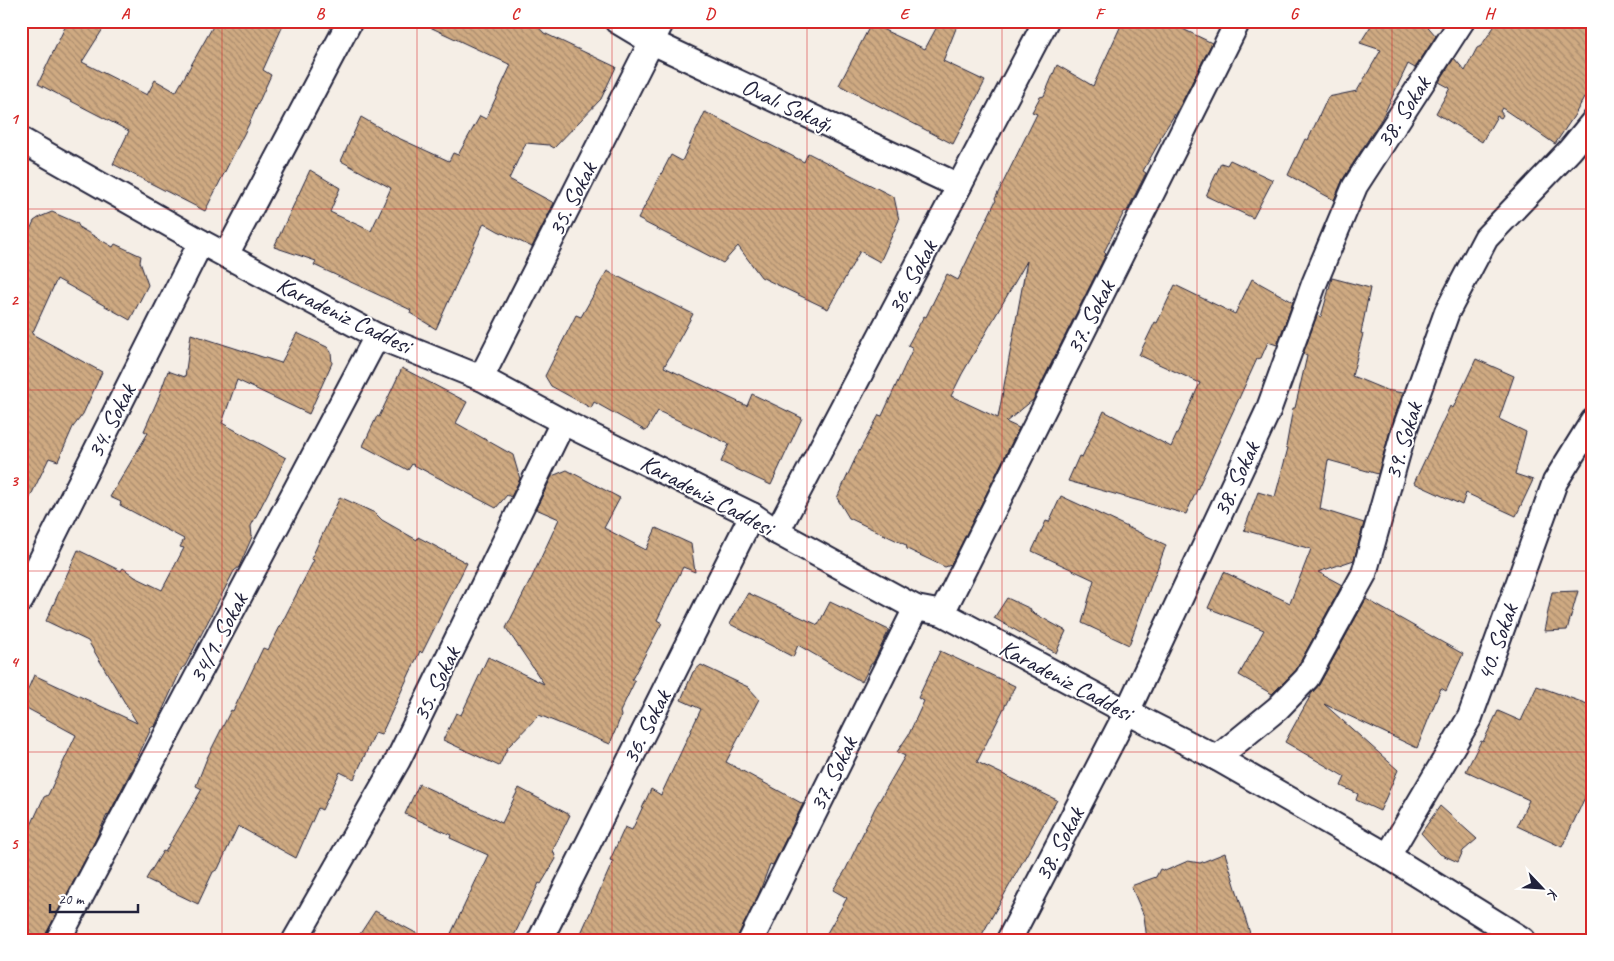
<svg xmlns="http://www.w3.org/2000/svg" width="1614" height="961" viewBox="0 0 1614 961" font-family="Caveat,sans-serif">
<defs>
<pattern id="building-back-hatch" width="6" height="6" patternUnits="userSpaceOnUse" patternTransform="scale(1.25)"><rect width="6" height="6" fill="#cfaa82"/><path d="M-1 5l2 2M0 0l6 6M5-1l2 2" fill="none" stroke="#a88a6c"/></pattern>
</defs>
<rect width="100%" height="100%" fill="#f5eee6"/>
<filter id="ink" filterUnits="userSpaceOnUse"><feTurbulence type="fractalNoise" baseFrequency=".02" numOctaves="2"/><feDisplacementMap in="SourceGraphic" scale="10" xChannelSelector="R" yChannelSelector="G"/><feConvolveMatrix kernelMatrix="1 2 1 2 8 2 1 2 1" color-interpolation-filters="sRGB"/></filter>
<g filter="url(#ink)">
<!-- building -->
<g fill="url(#building-back-hatch)" stroke="#22223b" fill-rule="evenodd">
<polygon points="68,21 108,21 82,62 147,95 155,80 176,92 216,21 285,21 263,70 271,75 248,126 205,211 113,164 129,131 38,84"/>
<polygon points="417,21 533,21 544,33 616,67 601,99 554,148 549,145 526,143 509,179 554,203 532,247 498,231 484,223 436,329 410,313 411,310 314,265 316,261 274,247 310,170 340,188 330,212 371,231 391,188 341,161 361,117 394,136 449,161 453,153 458,155 480,116 486,119 511,65"/>
<polygon points="940,21 959,21 943,61 985,81 953,144 839,85 871,24 925,49"/>
<path d="M1123 21H1166L1212 43 1180 106 1160 138 1161 139 1143 171 1146 173 1127 211 1124 212 1104 252 1106 254 1033 400 1006 422 1019 428 951 565 945 567 907 549 906 545 849 518 837 498 857 455 879 415 882 416 913 348 908 345 924 316 926 317 947 274 958 280 996 200 995 199 1037 114 1032 112 1040 97 1044 96 1057 65 1093 86ZM1027 261 998 418 951 396 962 374Z"/>
<polygon points="1374,21 1423,21 1436,36 1415,68 1408,64 1382,118 1343,179 1334,200 1288,175 1305,139 1308,140 1328,97 1357,91 1381,50 1360,43"/>
<polygon points="1498,21 1593,21 1593,82 1574,116 1555,144 1502,108 1500,111 1503,115 1501,118 1497,116 1482,142 1436,113 1450,88 1439,82 1454,58 1465,71 1477,48 1481,46"/>
<polygon points="705,112 804,162 808,153 894,197 899,220 880,262 860,251 828,309 761,277 738,246 723,263 638,219 671,155 682,161"/>
<polygon points="1230,160 1273,180 1253,218 1206,196 1221,163 1227,165"/>
<polygon points="52,212 77,223 80,228 113,247 115,244 141,256 140,262 148,285 130,320 57,279 32,334 102,372 83,414 73,427 58,461 49,458 21,516 21,249 34,221 40,217"/>
<polygon points="607,271 693,314 664,367 747,406 752,394 802,418 771,485 721,462 729,444 658,411 646,431 594,402 591,408 551,386 545,376 576,315 581,317"/>
<polygon points="1332,278 1370,288 1361,333 1363,334 1352,376 1386,390 1403,393 1391,427 1378,474 1328,460 1320,509 1364,523 1354,560 1318,572 1342,585 1296,670 1272,694 1239,675 1264,630 1208,608 1224,572 1290,603 1311,549 1244,530 1258,492 1275,497 1288,448 1286,447 1293,408 1295,408 1307,356 1303,354 1317,315 1321,317"/>
<polygon points="1252,279 1293,302 1277,345 1268,342 1261,358 1257,359 1186,514 1068,481 1079,456 1082,457 1104,411 1171,447 1200,383 1139,355 1155,322 1157,323 1175,285 1235,314"/>
<polygon points="297,333 327,347 331,352 332,363 309,414 237,380 222,423 286,458 251,526 252,537 239,567 234,571 185,666 182,668 155,726 149,728 151,729 130,773 108,816 107,815 94,843 46,934 44,940 21,940 21,847 44,797 48,795 76,735 21,705 34,675 137,723 88,641 46,621 78,550 121,571 123,568 135,577 162,590 184,548 180,547 184,539 120,505 121,502 110,497 148,433 144,431 158,399 168,371 185,377 191,334 281,363"/>
<polygon points="1476,359 1514,376 1499,419 1526,432 1515,474 1533,480 1516,516 1466,493 1462,505 1414,483 1450,406 1453,408"/>
<polygon points="402,368 467,402 456,423 513,455 520,479 511,497 507,495 496,508 412,464 408,470 363,446 377,416 379,417"/>
<polygon points="567,470 620,498 604,528 646,550 656,528 691,544 695,572 683,567 657,620 662,623 632,679 635,681 620,712 621,716 610,744 539,715 508,747 499,766 443,740 456,713 461,715 488,657 544,684 506,628 532,577 559,519 536,509 552,476"/>
<polygon points="1061,496 1166,545 1129,645 1082,623 1094,580 1032,551 1046,521 1049,522"/>
<polygon points="340,497 375,513 382,520 417,540 418,537 467,563 422,653 420,651 381,735 375,733 354,779 340,772 322,810 318,808 296,858 238,826 218,869 213,872 198,904 146,879 163,851 165,852 202,789 196,786 207,758 231,710 233,711 263,648 268,650 314,560 311,559"/>
<polygon points="1578,591 1567,630 1544,631 1552,592"/>
<polygon points="748,593 818,625 830,602 889,630 873,663 871,664 862,682 798,645 793,657 730,624"/>
<polygon points="1007,598 1031,609 1030,611 1066,631 1056,653 994,618"/>
<polygon points="1366,599 1463,654 1446,691 1441,688 1417,748 1324,704 1398,770 1380,811 1356,800 1358,794 1341,786 1345,777 1285,742 1312,693 1319,685"/>
<polygon points="940,651 1015,686 977,762 1057,800 979,940 823,940 847,898 833,890 845,871 875,808 905,756 897,752 909,734 924,701 918,698"/>
<polygon points="701,665 748,687 759,699 726,762 803,804 773,865 770,864 758,896 736,940 578,940 613,861 610,860 625,827 632,830 651,789 661,795 701,709 681,700 693,672"/>
<polygon points="1537,686 1593,706 1593,780 1562,847 1517,826 1529,800 1466,771 1481,741 1483,742 1498,711 1521,721"/>
<polygon points="419,784 502,823 519,788 570,815 553,850 556,859 541,884 539,883 512,940 448,940 488,855 450,838 451,835 405,814"/>
<polygon points="1440,806 1477,839 1463,851 1458,862 1440,854 1421,833"/>
<polygon points="1225,853 1252,940 1147,940 1144,916 1131,886 1156,877 1160,869 1165,871 1188,861 1200,863"/>
<polygon points="375,911 429,940 356,940"/>
</g>
<g fill="none" stroke-linecap="round" stroke-linejoin="round">
<!-- street casing -->
<g stroke="#22223b" stroke-width="28">
<g id="street">
<polyline points="617,21 652,42 959,186"/>
<polyline points="21,140 201,242 377,336 481,378 563,422 752,515 777,532 916,608 942,613 1127,712 1217,758 1388,856 1523,940"/>
<polyline points="226,255 350,21"/>
<polyline points="481,378 662,21"/>
<polyline points="777,532 1046,21"/>
<polyline points="21,600 201,242"/>
<polyline points="942,613 1238,21"/>
<polyline points="1217,758 1278,708 1307,678 1364,574 1404,431 1447,312 1486,238 1570,150 1593,122"/>
<polyline points="1388,856 1470,717 1555,482 1593,421"/>
<polyline points="58,940 377,336"/>
<polyline points="295,940 398,760 563,422"/>
<polyline points="540,940 752,515"/>
<polyline points="751,940 916,608"/>
<polyline points="1009,940 1127,712 1268,411 1314,284 1355,186 1462,21"/>
</g>
</g>
<!-- street -->
<use href="#street" stroke="#fff" stroke-width="24"/>
</g>
</g>
<!-- grid -->
<path fill="none" stroke="#d62828" stroke-width="1" stroke-opacity="0.55" d="M222 21V940M417 21V940M612 21V940M807 21V940M1002 21V940M1197 21V940M1392 21V940M21 209H1593M21 390H1593M21 571H1593M21 752H1593"/>
<g text-anchor="middle" stroke-width="4" stroke-linejoin="round" paint-order="stroke">
<!-- street labels -->
<g font-size="24" fill="#22223b" stroke="#fff">
<text transform="translate(787 105) rotate(25)" y="8">Ovalı Sokağı</text>
<text transform="translate(1403 112) rotate(-57)" y="8">38. Sokak</text>
<text transform="translate(572 199) rotate(-63)" y="8">35. Sokak</text>
<text transform="translate(912 277) rotate(-62)" y="8">36. Sokak</text>
<text transform="translate(344 315) rotate(26)" y="8">Karadeniz Caddesi</text>
<text transform="translate(1090 317) rotate(-63)" y="8">37. Sokak</text>
<text transform="translate(111 421) rotate(-63)" y="8">34. Sokak</text>
<text transform="translate(1403 441) rotate(-73)" y="8">39. Sokak</text>
<text transform="translate(1236 479) rotate(-65)" y="8">38. Sokak</text>
<text transform="translate(707 495) rotate(28)" y="8">Karadeniz Caddesi</text>
<text transform="translate(218 638) rotate(-62)" y="8">34/1. Sokak</text>
<text transform="translate(1497 642) rotate(-70)" y="8">40. Sokak</text>
<text transform="translate(1066 680) rotate(28)" y="8">Karadeniz Caddesi</text>
<text transform="translate(436 684) rotate(-64)" y="8">35. Sokak</text>
<text transform="translate(646 727) rotate(-63)" y="8">36. Sokak</text>
<text transform="translate(833 774) rotate(-64)" y="8">37. Sokak</text>
<text transform="translate(1059 844) rotate(-62)" y="8">38. Sokak</text>
</g>
</g>
<!-- margin -->
<rect width="1614" height="961" fill="none" stroke="#fff" stroke-width="55"/>
<!-- north arrow -->
<g transform="translate(1542 888) rotate(115)" stroke="#ffffff" stroke-width="4" paint-order="stroke">
<path d="M0-4L9 19L0 12L-9 19Z" fill="#22223b"/>
<text y="-8" font-size="14" font-weight="bold" text-anchor="middle" fill="#22223b">K</text>
</g>
<!-- scale -->
<path d="M50 904v8h88v-8" fill="none" stroke="#22223b" stroke-width="2.5"/>
<text x="58" y="904" font-size="15" fill="#22223b" stroke="#ffffff" stroke-width="4" paint-order="stroke">20 m</text>
<rect x="28" y="28" width="1558" height="906" fill="none" stroke="#d62828" stroke-width="2"/>
<g font-size="16" text-anchor="middle" font-weight="bold" fill="#d62828">
<text x="125" y="19">A</text>
<text x="320" y="19">B</text>
<text x="515" y="19">C</text>
<text x="710" y="19">D</text>
<text x="904" y="19">E</text>
<text x="1099" y="19">F</text>
<text x="1294" y="19">G</text>
<text x="1489" y="19">H</text>
<text x="14" y="124">1</text>
<text x="14" y="305">2</text>
<text x="14" y="486">3</text>
<text x="14" y="667">4</text>
<text x="14" y="849">5</text>
</g>
</svg>
